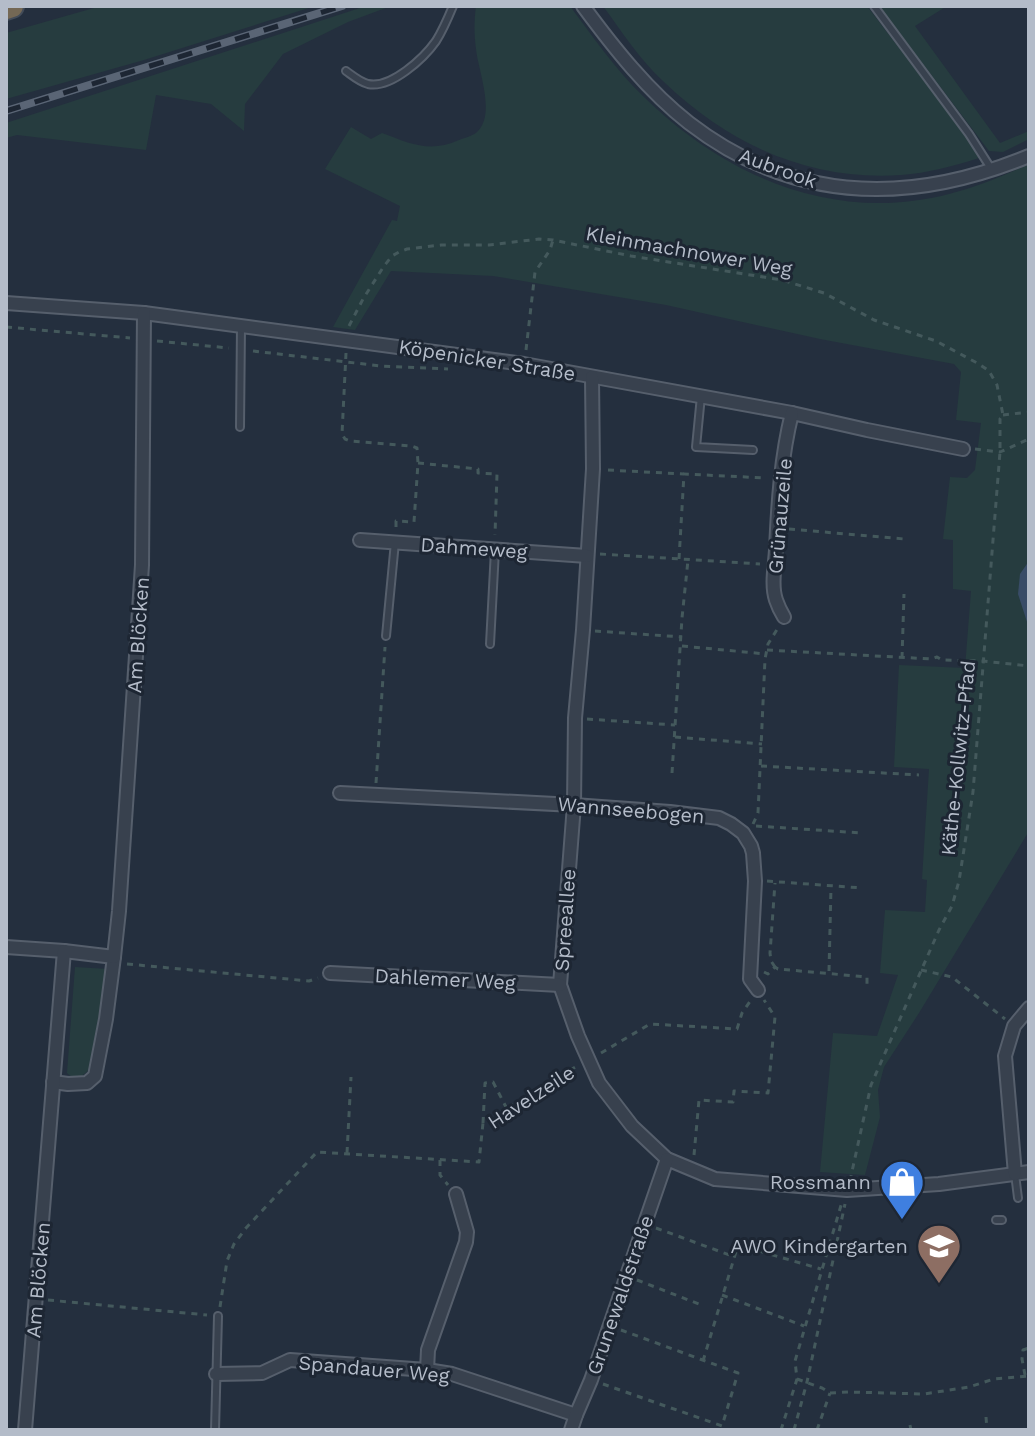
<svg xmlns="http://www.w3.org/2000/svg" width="1035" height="1436" viewBox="0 0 1035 1436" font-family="'Work Sans',sans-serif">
<rect width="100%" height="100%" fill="#242f3e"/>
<!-- green -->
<g fill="#263c3f">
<polygon points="101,6 315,6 144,60 6,99 6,33"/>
<polygon points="366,6 391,6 348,22 283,54 245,104 244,131 211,104 156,95 146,150 17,135 6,138 6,123"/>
<path d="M476 6H570C593 37 615 69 643 96 724 176 834 224 949 194 977 187 1003 176 1029 164V831L919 1013 884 1067 878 1090 880 1117 865 1175 820 1172 833 1033 877 1036 898 975 880 973 885 910 925 912 927 880 922 879 929 769 894 767 899 665 965 668 971 591 953 589V540L943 539 950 477 967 478 975 470 981 423 956 420 961 372 954 364 820 339 666 305 493 276 391 271 355 330 333 327 392 220 397 221 400 206 325 169 351 127 371 139 382 133C411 144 430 153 459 140 464 138 472 136 476 133 497 116 478 70 476 49 474 34 474 21 476 6Z"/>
<path d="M603 6H867L968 138 979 158C954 166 928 173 901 175 809 181 730 145 664 82 640 60 622 32 603 6Z"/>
<polygon points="879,6 947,6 915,26 1000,143 1029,131 1029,139 1003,152 989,151"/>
<path d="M75 967 108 969 89 1069C83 1077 75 1081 67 1073Z"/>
</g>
<!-- water -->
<polygon fill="#394c67" points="1029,561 1029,628 1018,594 1020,574"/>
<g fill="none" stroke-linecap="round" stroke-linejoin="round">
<!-- lane casing -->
<g stroke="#565f6c" stroke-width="10">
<g id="lane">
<polyline points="874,6 969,134 992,170"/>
<path d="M346 71C353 76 360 82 368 84 391 89 424 58 436 41 443 30 448 18 453 6"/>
<polyline points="701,396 696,447 753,450"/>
<polyline points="240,427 241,326"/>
<polyline points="386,636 395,542"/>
<polyline points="490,644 495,550"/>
<polyline points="1015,1174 1018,1198"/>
<polyline points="996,1220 1002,1220"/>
<polyline points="215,1430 218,1316"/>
</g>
</g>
<!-- street casing -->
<g stroke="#565f6c" stroke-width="16">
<g id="street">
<path d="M583 6C614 48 648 91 689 123 794 204 910 205 1029 156"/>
<polyline points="6,303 144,313 524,364 792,413 867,430 963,449"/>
<polyline points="592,377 593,469 583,630 575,718 574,805 560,985 578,1036 599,1083 632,1126 667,1159 715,1179 847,1190 939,1184 1029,1172"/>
<polyline points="360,540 587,556"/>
<path d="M784 617C781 612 778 606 776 600 771 585 775 566 776 550 778 504 781 457 792 413"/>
<polyline points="340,793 574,805 670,812 719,818 731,824 743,833 751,846 753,853 755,881 750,979 758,990"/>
<polyline points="6,947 64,951"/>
<polyline points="330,973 560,985"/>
<polyline points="53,1082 68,1084 87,1083 95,1076 106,1019 114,957"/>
<polyline points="1015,1174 1005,1056 1014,1026 1029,1008"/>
<polyline points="427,1370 428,1350 466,1242 467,1232 456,1194"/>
<polyline points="216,1374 262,1373 290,1360 427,1370 452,1374 576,1415"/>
<polyline points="25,1430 64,951 114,957 119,911 142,565 144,313"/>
<polyline points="571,1430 576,1415 591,1380 667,1159"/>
</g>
</g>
<!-- highway casing -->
<g stroke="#434c59" stroke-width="26">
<polyline id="highway" points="6,8 12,6"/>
</g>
<!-- path -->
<g stroke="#44595c" stroke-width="3" stroke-dasharray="6 6" stroke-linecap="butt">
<polyline points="349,326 363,299 384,266 392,256 399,252 407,249 441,245 489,245 539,239 553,240 631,256 782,280 824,293 874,320 936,341 979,364 989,371 997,385 1003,415 1000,419 1000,452 973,792 959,881 952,906 939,930 871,1085 851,1176"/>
<polyline points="6,327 130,338"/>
<polyline points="157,341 229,348"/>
<polyline points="526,350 535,272 550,250 553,240"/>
<polyline points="253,351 381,366 448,369"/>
<polyline points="346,353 342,434 345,439 350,441 412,446 417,448 418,463 414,522 396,521 396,531"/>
<polyline points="1003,415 1029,412"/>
<polyline points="975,449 1000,452 1029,439"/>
<polyline points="418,463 478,469 478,473 497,474 495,535"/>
<polyline points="608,470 684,474"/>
<polyline points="789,529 904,539"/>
<polyline points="600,554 760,564"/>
<polyline points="679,559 684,474 766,478"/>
<polyline points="595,631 682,637"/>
<polyline points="682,646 766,654"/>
<polyline points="767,650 932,659 937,657 942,660 983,661 1029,666"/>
<polyline points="902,658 904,594"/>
<polyline points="587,719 675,725"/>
<polyline points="675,737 762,744"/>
<polyline points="761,766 919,775"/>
<polyline points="672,773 682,618 688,560"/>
<polyline points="376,783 385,647"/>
<polyline points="753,824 758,813 765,659 768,644 778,628"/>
<polyline points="756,826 862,833"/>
<polyline points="767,881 862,888"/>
<polyline points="127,964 309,981 318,978"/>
<polyline points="775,967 771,961 770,953 775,883"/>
<polyline points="921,970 952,977 1005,1019"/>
<polyline points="829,971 831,887"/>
<polyline points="764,972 768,974 775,967 778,969 867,977 867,987"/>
<polyline points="601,1053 650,1024 737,1029 742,1013 751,1000"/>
<polyline points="483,1123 485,1083 493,1082 506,1107"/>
<polyline points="347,1153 351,1077"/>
<polyline points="694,1155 699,1100 733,1102 734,1091 768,1093 775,1017 764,1000"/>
<polyline points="440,1160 440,1175 448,1185"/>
<polyline points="656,1228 735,1257"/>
<polyline points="637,1280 704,1306"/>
<polyline points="722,1295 804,1326"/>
<polyline points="48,1300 207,1315"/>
<polyline points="220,1307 227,1261 234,1244 246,1228 317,1152 479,1162 483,1123 577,1066"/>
<polyline points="621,1330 738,1373 722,1426"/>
<polyline points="703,1361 738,1245 821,1269"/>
<polyline points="1025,1375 1022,1359 1023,1350 1029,1348"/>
<polyline points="797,1379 822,1388 830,1393 849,1392 924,1394 969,1387 994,1379 1029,1376"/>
<polyline points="603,1384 722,1426 721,1430"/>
<polyline points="986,1417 987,1430"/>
<polyline points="910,1425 911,1430"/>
<polyline points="781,1430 797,1379 795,1361 842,1202"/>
<polyline points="794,1430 807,1382 845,1204"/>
<polyline points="817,1430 830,1393"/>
</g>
<!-- lane -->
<use href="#lane" stroke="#38414e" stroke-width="6"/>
<!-- street -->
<use href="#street" stroke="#38414e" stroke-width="12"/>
<!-- highway -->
<use href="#highway" stroke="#746855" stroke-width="22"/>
<!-- rail casing -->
<g stroke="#5a6575" stroke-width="8">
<polyline id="rail" points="6,111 342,6"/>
</g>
<!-- rail -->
<use href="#rail" stroke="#1d2633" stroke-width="5" stroke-dasharray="15" stroke-linecap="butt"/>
</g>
<!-- icons -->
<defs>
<g id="shop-pin" transform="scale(2.3)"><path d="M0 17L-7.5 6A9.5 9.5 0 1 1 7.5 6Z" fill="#3f7fe0" stroke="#1d2633"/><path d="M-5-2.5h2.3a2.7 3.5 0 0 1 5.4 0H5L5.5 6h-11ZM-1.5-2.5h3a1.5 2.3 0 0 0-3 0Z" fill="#fff"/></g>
<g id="school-pin" transform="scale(2.3)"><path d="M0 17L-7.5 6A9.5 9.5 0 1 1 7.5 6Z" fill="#8d6e63" stroke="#1d2633"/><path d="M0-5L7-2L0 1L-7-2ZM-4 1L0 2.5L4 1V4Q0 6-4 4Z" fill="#fff"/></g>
</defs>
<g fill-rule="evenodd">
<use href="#shop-pin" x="902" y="1182"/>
<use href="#school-pin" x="939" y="1246"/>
</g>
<g text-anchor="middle" stroke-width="6" stroke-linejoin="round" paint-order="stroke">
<!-- street labels -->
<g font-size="20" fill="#b4bcc9" stroke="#1d2633">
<text transform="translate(778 168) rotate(20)" y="7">Aubrook</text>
<text transform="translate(689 251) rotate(10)" y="7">Kleinmachnower Weg</text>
<text transform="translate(487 360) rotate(9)" y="7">Köpenicker Straße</text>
<text transform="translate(780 516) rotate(-85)" y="7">Grünauzeile</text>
<text transform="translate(474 548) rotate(4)" y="7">Dahmeweg</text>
<text transform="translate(138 635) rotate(-86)" y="7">Am Blöcken</text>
<text transform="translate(958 758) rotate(-84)" y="7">Käthe-Kollwitz-Pfad</text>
<text transform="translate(631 810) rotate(5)" y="7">Wannseebogen</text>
<text transform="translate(565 920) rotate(-86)" y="7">Spreeallee</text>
<text transform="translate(445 979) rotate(3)" y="7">Dahlemer Weg</text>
<text transform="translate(531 1097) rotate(-33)" y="7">Havelzeile</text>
<text transform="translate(38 1280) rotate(-85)" y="7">Am Blöcken</text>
<text transform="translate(620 1295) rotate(-71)" y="7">Grunewaldstraße</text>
<text transform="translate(374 1369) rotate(5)" y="7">Spandauer Weg</text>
</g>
<!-- poi labels -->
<g font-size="20" fill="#b4bcc9" stroke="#1d2633" text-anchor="end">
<text x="871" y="1189">Rossmann</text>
<text x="908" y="1253">AWO Kindergarten</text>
</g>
</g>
<!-- border -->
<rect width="1035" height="1436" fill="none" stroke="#b4bcc9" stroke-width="16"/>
</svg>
